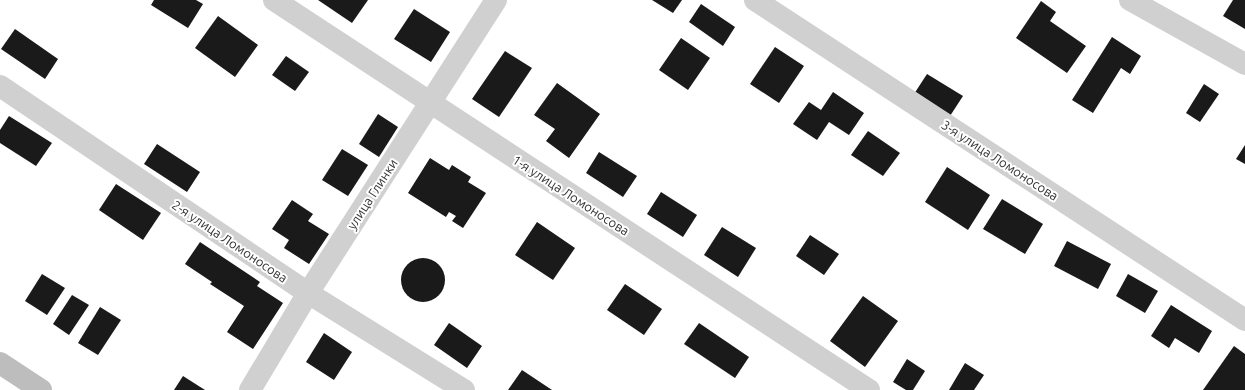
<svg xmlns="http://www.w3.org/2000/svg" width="1245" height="390" viewBox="0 0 1245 390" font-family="Ubuntu,sans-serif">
<rect width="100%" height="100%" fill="#fff"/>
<!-- building -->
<g fill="#1a1a1a">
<polygon points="154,0 196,0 203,4 188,28 151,5"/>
<polygon points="318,0 368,0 352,23"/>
<polygon points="652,0 682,0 673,13"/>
<polygon points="1233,0 1245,0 1245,29 1223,16"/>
<polygon points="1041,1 1056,12 1050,21 1086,46 1067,73 1016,38"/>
<polygon points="701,4 735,27 723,46 689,22"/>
<polygon points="414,9 450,32 431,62 394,39"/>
<polygon points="218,16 258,45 235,77 195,48"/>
<polygon points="15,29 58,59 45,79 1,49"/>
<polygon points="1112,37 1141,56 1130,74 1121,68 1093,113 1072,100"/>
<polygon points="681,38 710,58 688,90 659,70"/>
<polygon points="775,47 804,66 779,103 750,84"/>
<polygon points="505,51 532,68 499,117 472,99"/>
<polygon points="286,56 309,72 295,91 272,75"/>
<polygon points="927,74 963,96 950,116 914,94"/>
<polygon points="557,83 600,114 569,158 546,141 555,129 534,115"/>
<polygon points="1204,84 1219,94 1200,122 1186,113"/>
<polygon points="833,92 864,113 849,135 829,122 817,140 793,124 809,102 821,110"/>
<polygon points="378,114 398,127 379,157 359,144"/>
<polygon points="9,116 52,143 36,166 0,143 0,130"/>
<polygon points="868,131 900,153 883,176 851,155"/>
<polygon points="157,144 200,172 187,192 144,164"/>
<polygon points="1245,145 1245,164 1236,159"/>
<polygon points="342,149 368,165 348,196 322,180"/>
<polygon points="599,152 637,176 623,197 586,173"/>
<polygon points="430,158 449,170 452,165 471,177 468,182 486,193 463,228 452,221 456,216 449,212 446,217 408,193"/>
<polygon points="947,167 990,195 968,230 925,202"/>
<polygon points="116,184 161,213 143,240 99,210"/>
<polygon points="661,192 697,215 683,237 647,214"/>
<polygon points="1002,199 1043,224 1025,254 983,229"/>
<polygon points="292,200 313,214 308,221 329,234 309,264 284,248 289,240 272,229"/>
<polygon points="537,222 575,248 553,280 515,255"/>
<polygon points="722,227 756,248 738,277 704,255"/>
<polygon points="810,235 839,254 824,275 796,256"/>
<polygon points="1067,241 1111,264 1098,289 1054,266"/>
<polygon points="200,242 260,282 257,286 283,303 253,349 227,332 244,306 210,284 212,282 185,264"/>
<circle cx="423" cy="280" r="22"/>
<polygon points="42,274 65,288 47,315 25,301"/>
<polygon points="1128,274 1158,291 1145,313 1116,296"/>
<polygon points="625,284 662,309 644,335 607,310"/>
<polygon points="72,295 89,305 69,335 53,324"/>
<polygon points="863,296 898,321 865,367 830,341"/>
<polygon points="1171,305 1212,331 1199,353 1175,338 1169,348 1151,336"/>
<polygon points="100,307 121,320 98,355 78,343"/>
<polygon points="449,323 482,346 467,368 434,345"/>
<polygon points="699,323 749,357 735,378 684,344"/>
<polygon points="324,333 352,352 334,380 306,362"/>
<polygon points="1234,346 1245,354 1245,390 1203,390"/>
<polygon points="907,359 925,371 913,390 906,390 893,382"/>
<polygon points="965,363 984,375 974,390 949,390"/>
<polygon points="522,370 552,390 508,390"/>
<polygon points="183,376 205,390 174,390"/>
</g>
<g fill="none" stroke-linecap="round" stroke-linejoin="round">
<!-- minor -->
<g stroke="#d0d0d0" stroke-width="22">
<polyline points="274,0 869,390"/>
<polyline points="755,0 1245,320"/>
<polyline points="1130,0 1245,64"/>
<polyline points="0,86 308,293 464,390"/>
<polyline points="250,390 308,293 496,0"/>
</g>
<!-- secondary -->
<polyline stroke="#bdbdbd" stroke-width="22" points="0,363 41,390"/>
</g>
<g text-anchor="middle" stroke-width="4" stroke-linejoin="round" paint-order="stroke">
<!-- street labels -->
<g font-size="13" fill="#333" stroke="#fff">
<text transform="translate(1000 160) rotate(33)" y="5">3-я улица Ломоносова</text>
<text transform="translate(372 194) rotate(-57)" y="5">улица Глинки</text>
<text transform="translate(571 195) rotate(33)" y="5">1-я улица Ломоносова</text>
<text transform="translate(230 241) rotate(34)" y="5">2-я улица Ломоносова</text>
</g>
</g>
</svg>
